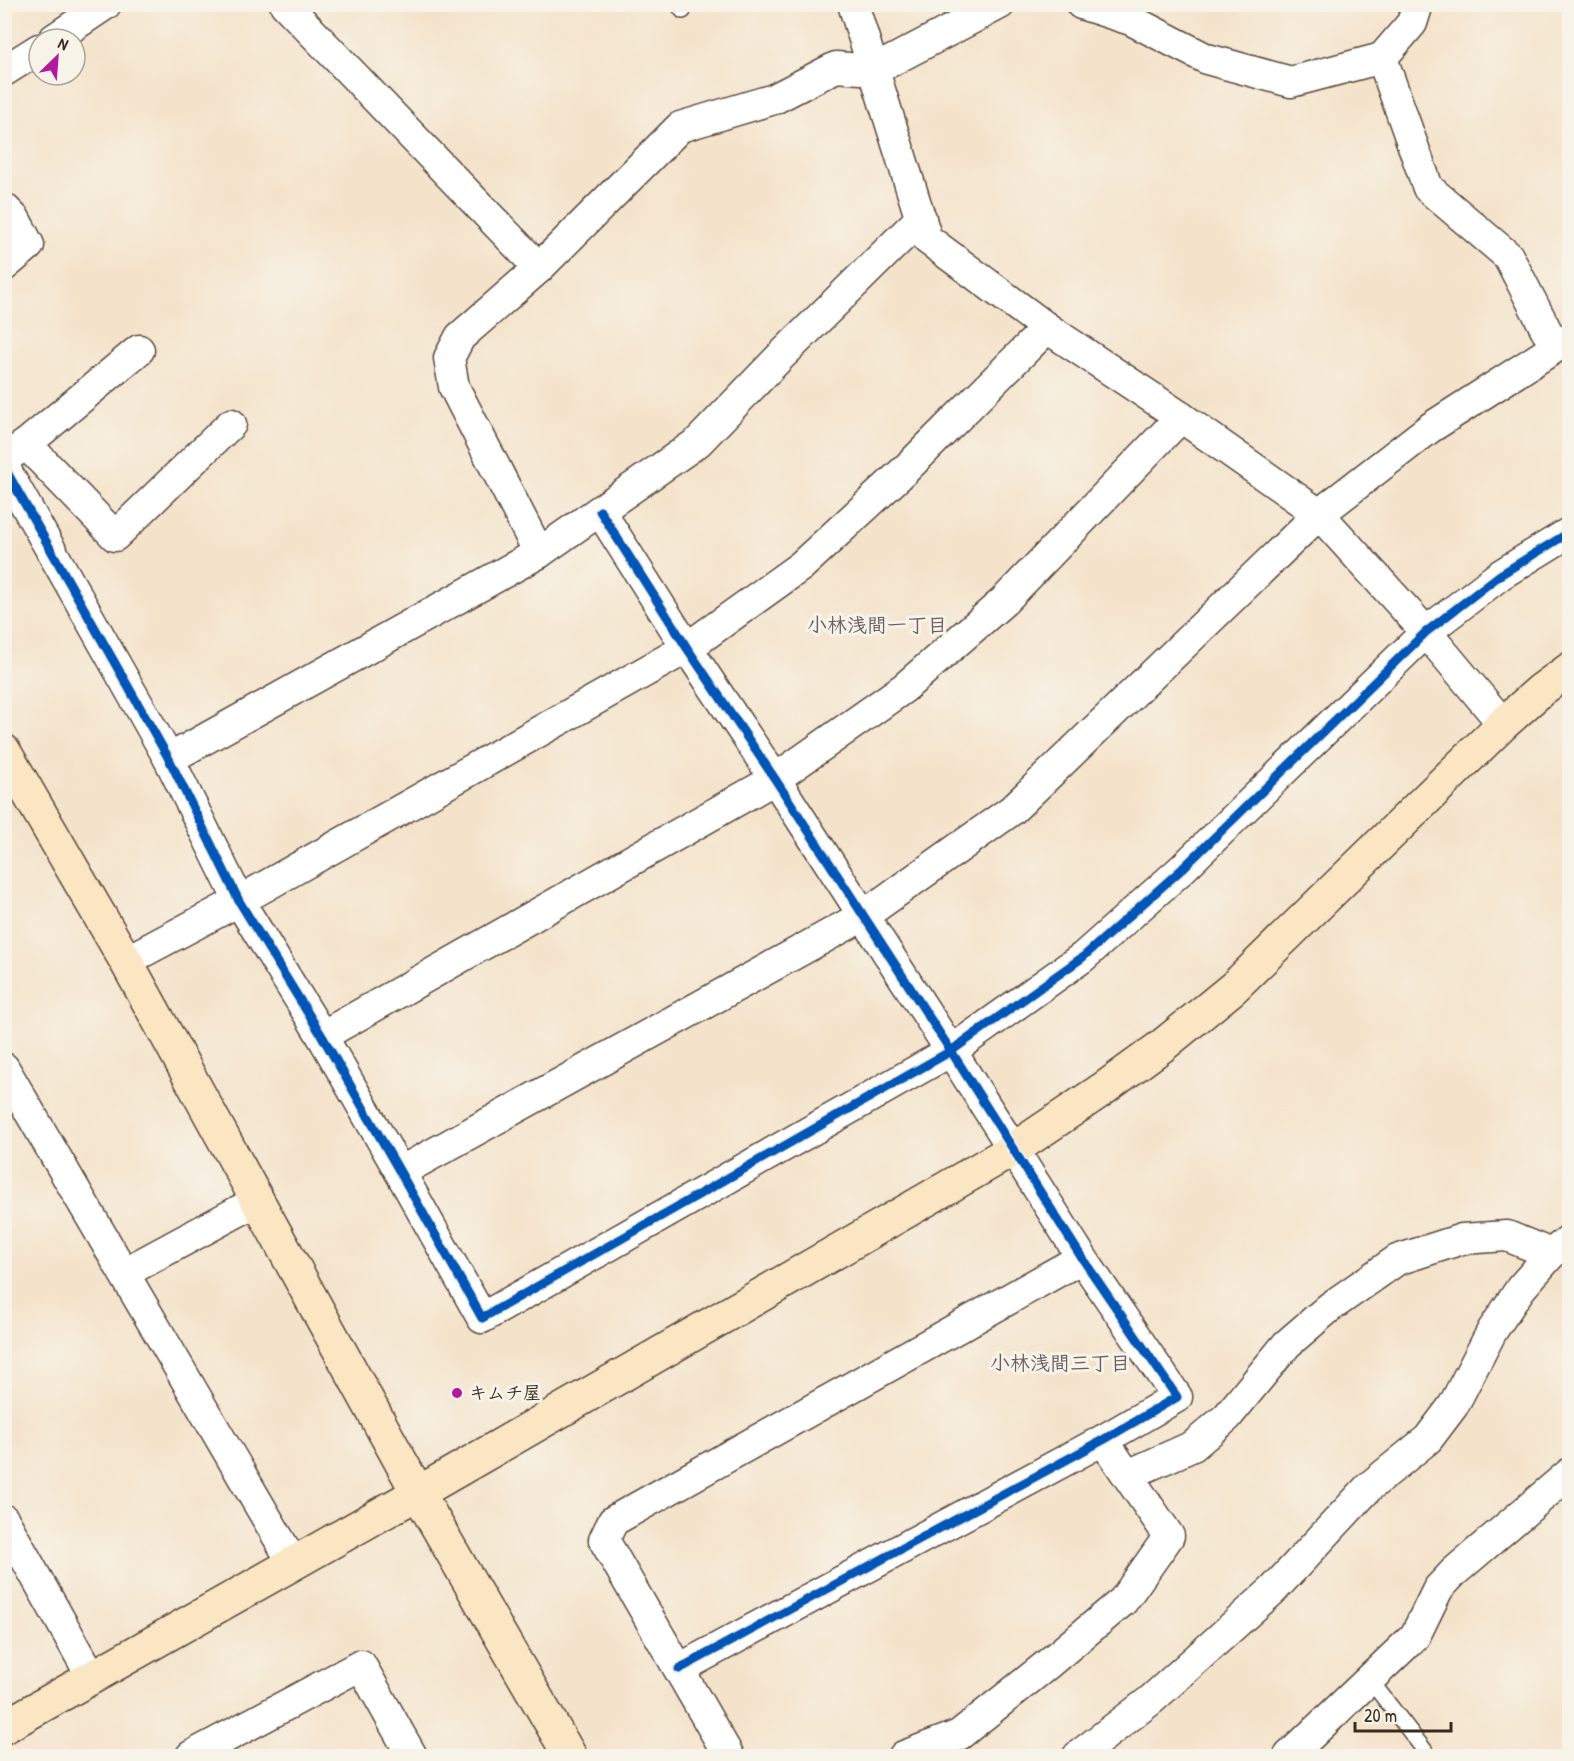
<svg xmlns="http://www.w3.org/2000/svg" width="1574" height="1761" viewBox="0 0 1574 1761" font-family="'Patrick Hand','Klee One',sans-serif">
<rect width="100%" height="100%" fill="#f7f3e8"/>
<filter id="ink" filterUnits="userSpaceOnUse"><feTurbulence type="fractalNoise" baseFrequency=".0167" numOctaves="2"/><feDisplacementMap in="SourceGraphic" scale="12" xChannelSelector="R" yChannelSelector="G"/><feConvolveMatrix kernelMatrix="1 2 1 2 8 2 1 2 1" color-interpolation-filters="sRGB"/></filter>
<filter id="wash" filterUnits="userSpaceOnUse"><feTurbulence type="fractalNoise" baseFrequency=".008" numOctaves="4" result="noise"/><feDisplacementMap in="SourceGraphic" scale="24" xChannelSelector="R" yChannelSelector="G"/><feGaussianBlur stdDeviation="1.35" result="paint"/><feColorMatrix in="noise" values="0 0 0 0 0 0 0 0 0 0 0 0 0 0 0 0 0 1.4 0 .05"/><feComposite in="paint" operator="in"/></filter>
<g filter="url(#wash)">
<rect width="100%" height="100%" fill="#f4e3cb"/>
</g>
<g filter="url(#ink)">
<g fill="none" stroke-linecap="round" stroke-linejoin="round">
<!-- lane casing -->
<g stroke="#574638" stroke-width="18">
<g id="lane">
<polyline points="678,4 683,11"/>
<polyline points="1370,1680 1429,1756"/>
</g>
</g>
<!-- street casing -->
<g stroke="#574638" stroke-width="33">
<g id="street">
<polyline points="285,4 539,268"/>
<polyline points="853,4 927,239 1047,328 1181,417 1319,514 1426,632 1503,724"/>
<polyline points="1081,4 1131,20 1207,59 1291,82 1382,58 1412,23 1418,4"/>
<polyline points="54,39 106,4"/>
<polyline points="1382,58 1428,188 1508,256 1555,347"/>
<polyline points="4,71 39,49"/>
<polyline points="4,208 15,219 29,245 4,266"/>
<polyline points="26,444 139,350"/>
<polyline points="4,459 26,444 115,536 231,424"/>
<polyline points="4,467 169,759 239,901 322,1036 400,1172 482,1318 951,1051 1083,957 1182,869 1426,632 1500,575 1570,532"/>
<polyline points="600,511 687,648 775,779 951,1051 1082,1258 1177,1397 1103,1440 679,1669"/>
<polyline points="539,553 454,387 449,358 460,337 539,268 680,127 774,99 836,67 874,70 1000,4"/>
<polyline points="169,759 539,553 698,442 781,356 921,218"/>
<polyline points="126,961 239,901 687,648 801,566 904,471 1047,328"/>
<polyline points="322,1036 775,779 904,688 1004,601 1181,417"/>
<polyline points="4,1068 293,1563"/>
<polyline points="400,1172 863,916 1012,810 1319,514 1430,428 1570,338"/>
<polyline points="124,1273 257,1201"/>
<polyline points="1128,1475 1193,1446 1227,1417 1287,1344 1330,1307 1397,1260 1462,1239 1507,1236 1551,1254"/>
<polyline points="4,1520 92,1677"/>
<polyline points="191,1756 361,1665 412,1756"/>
<polyline points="729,1756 604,1540 613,1521 1082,1258"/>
<polyline points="904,1756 959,1735 1043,1668 1123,1601 1169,1536 1103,1440"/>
<polyline points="1078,1756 1151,1700 1273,1590 1369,1487 1428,1439 1453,1406 1492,1331 1521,1288 1551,1254 1570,1239"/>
<polyline points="1289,1756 1415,1636 1438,1589 1454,1572 1570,1473"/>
</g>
</g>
<!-- secondary casing -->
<g stroke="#574638" stroke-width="36">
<g id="secondary">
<polyline points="4,751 126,961 418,1493 570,1756"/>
<polyline points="4,1727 418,1493 1014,1149 1103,1089 1162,1046 1233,988 1503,724 1541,690 1570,669"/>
</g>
</g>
<!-- lane -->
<use href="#lane" stroke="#fff" stroke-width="15"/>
<!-- street -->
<use href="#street" stroke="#fff" stroke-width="30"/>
<!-- secondary -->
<use href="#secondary" stroke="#fbe6c4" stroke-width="33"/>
<!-- cycleway casing -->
<g stroke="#f7f3e8" stroke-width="13">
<g id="cycleway">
<polyline points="4,467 169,759 239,901 322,1036 400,1172 482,1318 951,1051 1083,957 1182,869 1426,632 1500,575 1570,532"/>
<polyline points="600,511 687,648 775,779 951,1051 1082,1258 1177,1397 1103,1440 679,1669"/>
</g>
</g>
<!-- cycleway -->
<use href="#cycleway" stroke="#0057b8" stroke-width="9"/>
</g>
</g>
<!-- markers -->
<circle fill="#b5179e" stroke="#f7f3e8" stroke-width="2" cx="457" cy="1393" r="6"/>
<g text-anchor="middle" stroke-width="6" stroke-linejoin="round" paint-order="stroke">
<!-- poi labels -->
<g font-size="18" font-weight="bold" fill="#3b2a1e" stroke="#f7f3e8" text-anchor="start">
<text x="469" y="1399">キムチ屋</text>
</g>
<!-- neighbourhood labels -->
<g font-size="20" font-weight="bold" fill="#6c5c63" stroke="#f7f3e8">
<text x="877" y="632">小林浅間一丁目</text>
<text x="1060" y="1370">小林浅間三丁目</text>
</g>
</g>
<!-- margin -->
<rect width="1574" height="1761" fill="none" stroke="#f7f3e8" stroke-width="24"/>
<!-- north arrow -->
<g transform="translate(57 57) rotate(25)"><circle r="28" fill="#f7f3e8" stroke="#aca397" stroke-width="1.5"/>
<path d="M0-4.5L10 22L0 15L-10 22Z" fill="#b5179e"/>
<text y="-9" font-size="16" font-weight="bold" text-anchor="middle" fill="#3b2a1e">N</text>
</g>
<!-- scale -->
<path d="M1355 1722v9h96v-9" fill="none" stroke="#3b2a1e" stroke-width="3"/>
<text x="1364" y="1722" font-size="18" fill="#3b2a1e" stroke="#f7f3e8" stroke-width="4.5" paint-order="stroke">20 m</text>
</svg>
